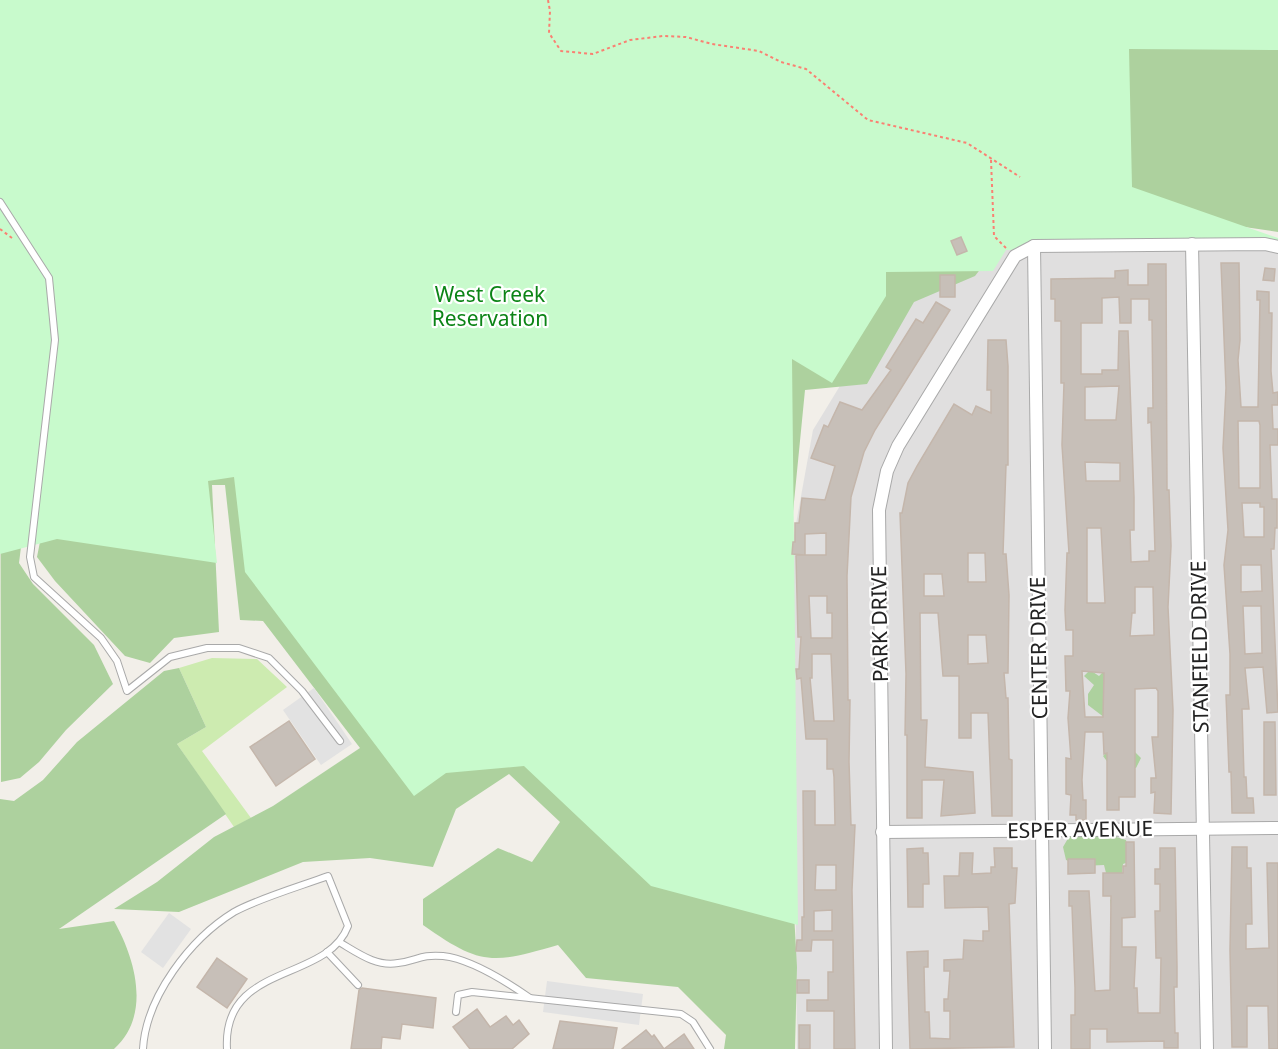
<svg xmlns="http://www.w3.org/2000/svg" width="1278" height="1049" viewBox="0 0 1278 1049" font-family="'Noto Sans',sans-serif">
<rect width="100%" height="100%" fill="#f2efe9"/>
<!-- residential -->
<polygon fill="#e0dfdf" points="1278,247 1278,1049 797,1049 792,546 813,430 846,376 932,271 1006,250"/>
<!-- grass -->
<polygon fill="#cdebb0" points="212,658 257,659 287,687 202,751 251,818 234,827 177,744 206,727 179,668"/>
<!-- forest -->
<g fill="#add19e">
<path d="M0 0H1278V232L1169 216 1096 166 992 254 975 276 914 302 867 384 805 390 788 563 789 823 797 967 795 1049H724L726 1035 678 987 586 978 558 945C492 964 481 966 423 925V899L498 848 532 862 560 822 509 774 456 809 433 867 370 858 303 862 179 912 114 909 157 882 214 837 273 806 360 748 263 621 240 620 225 485H212L219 632 174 638 150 663 125 656 55 581 37 557 53 476Z"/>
<polygon points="0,218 30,475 19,563 33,584 94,645 113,684 66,730 39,762 20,778 1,782"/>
<polygon points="1108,667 1134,751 1141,758 1136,768 1109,764 1103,756 1115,744 1109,721 1088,705 1088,694 1094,685 1084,676 1090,670 1099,676"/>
<path d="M179 668 206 727 177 744 226 814 59 929 114 921C135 958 152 1015 114 1049H0V799L14 801 43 780 77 742 164 671Z"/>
<path d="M1070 835 1113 836 1126 840 1131 861 1123 864C1121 878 1122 886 1131 897L1130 905 1122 899 1121 908 1117 913 1111 908 1110 900 1117 894 1110 889 1114 882 1106 873 1104 865 1082 866 1066 860 1063 847Z"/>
</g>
<!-- park -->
<polygon fill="#c8facc" points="0,0 1278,0 1278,50 1129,49 1132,187 1278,238 1278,247 1006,250 993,271 886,272 886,296 832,383 792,359 798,925 651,886 524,766 446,773 414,796 245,572 234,477 208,481 217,563 57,539 0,554"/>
<!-- parking -->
<g fill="#e2e2e2">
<polygon points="314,688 352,744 321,765 283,710"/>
<polygon points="169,913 191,929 163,968 141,952"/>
<polygon points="547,981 643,994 639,1025 543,1012"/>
</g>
<!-- building -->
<g fill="#c7bfb8" stroke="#c4b6ab" stroke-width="1.5" fill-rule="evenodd">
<polygon points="961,237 967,251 957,255 951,241"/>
<path d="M1221 263H1239L1240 340 1238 360 1241 407H1258L1260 300H1257V291L1269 292V313H1272L1271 371 1273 393 1278 392V405H1272L1273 429H1278V445H1270L1272 499H1277V528H1275L1274 549H1271L1278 712 1267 713 1263 667 1245 668 1249 709H1242L1244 777H1246L1247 798H1253L1254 813H1232L1231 772H1229L1226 695H1230V654L1224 565 1228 530 1223 448 1226 388ZM1238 421H1259L1260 425V488H1239ZM1242 503H1260V507H1264V537H1244ZM1241 565H1261L1262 591 1241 592ZM1243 606H1261L1262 653 1245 654Z"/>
<path d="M1148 264H1166L1167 490H1169L1171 546 1168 607 1173 710 1171 814 1154 813 1155 792 1151 793V778H1156L1152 737H1158V691L1156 688 1135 689V797H1119V810H1107V753L1104 754 1103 732H1085L1082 780 1083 800H1086V820H1076V815H1070L1071 795 1066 794V758L1071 759 1068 718 1070 691H1066L1065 656H1073V630H1066L1065 610 1067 553H1069L1062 445 1064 383H1061V321H1055V299H1051V279L1115 278V271L1128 270V285H1148ZM1119 297 1120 323H1131V299H1149V320H1152L1153 408H1148V423L1151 422 1155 551H1149V561L1131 562 1130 530H1134V497L1128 331H1119L1118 370H1102V374H1081V323H1102V298ZM1119 386 1116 420H1085V387ZM1085 462 1120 463V481H1086ZM1087 528H1101L1105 603H1087ZM1135 587H1153L1154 635 1130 636 1132 613H1135ZM1082 671 1104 673 1103 717H1085Z"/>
<polygon points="1265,268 1275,269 1274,281 1263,280"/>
<rect x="940" y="275" width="15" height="22"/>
<path d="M936 302 950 310 875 430 864 452 851 497 847 576 848 700H850L849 762 851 825H855L852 890 855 1049H834V1011H807V1000H828V972H833V940H812L811 951H796L797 940H802V917H804L803 791H815V825H835L834 777 833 769H827V739H806L801 678 797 679 796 669H799L801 637H798L796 555H826V533L805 534V555L792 554 793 542H795V523H799L802 498 825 500 835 466 811 458 824 425 828 427 840 402 862 410 891 370 886 367 916 319 923 323ZM809 596H827V613H832V638H811ZM812 654H831L834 721H814L810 678H812ZM816 865H836V890H815ZM832 910V931H814V911Z"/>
<path d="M988 340H1006L1008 366V465H1006L1003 554H1006L1009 595 1008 673H1004L1006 698H1008L1009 759 1012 760V816H992L988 713H971V738H959V676H943L938 613H920L921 720H927L925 767 973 772 975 813 941 816 944 780H922V818H907V735H905L906 674 900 513H902L908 483 917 466 954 404 972 415 976 406 991 413V390H987ZM968 553H985L986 582H968ZM924 574H942L944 596H924ZM968 635H986L988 663 968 664Z"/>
<polygon points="289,721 315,759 276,786 250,747"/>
<polygon points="1264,722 1275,722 1276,795 1264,795"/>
<polygon points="1126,842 1134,842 1135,917 1122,918 1122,947 1136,947 1134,988 1137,988 1138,1013 1160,1013 1161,958 1156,958 1155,911 1160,911 1160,884 1155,884 1155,869 1160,869 1160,848 1175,848 1177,966 1177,987 1174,987 1175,1033 1178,1033 1178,1048 1164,1048 1164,1041 1107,1042 1107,1029 1090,1029 1090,1049 1071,1049 1071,1015 1075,1015 1075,988 1072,906 1069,906 1069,891 1089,891 1095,991 1110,990 1111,896 1103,896 1103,873 1123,873 1123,866 1126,866"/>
<polygon points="1232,847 1247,847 1247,868 1251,868 1252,924 1246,924 1246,949 1269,948 1267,863 1278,863 1278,1049 1269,1049 1268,1006 1247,1006 1247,1047 1232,1047 1230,950"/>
<polygon points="923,848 923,853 928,853 929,884 923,884 923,907 908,907 907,849"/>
<polygon points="994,848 1012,848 1012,868 1017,868 1015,903 1009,904 1014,1047 910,1049 907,952 928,951 928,967 924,967 925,1012 929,1012 930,1038 950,1039 950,1011 944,1011 944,999 948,999 950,971 944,971 944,960 963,959 964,940 983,941 983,931 989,931 988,907 945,908 944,876 959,876 960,853 973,853 972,874 991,873 991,867 995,867"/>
<polygon points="1068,859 1095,859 1095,873 1068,874"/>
<polygon points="217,958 247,979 227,1008 197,987"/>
<rect x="797" y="980" width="12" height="13"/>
<polygon points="362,988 436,998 433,1028 402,1024 400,1039 382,1037 381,1049 351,1049 359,990"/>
<polygon points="477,1009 490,1027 506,1016 513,1025 519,1020 529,1034 512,1049 470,1049 453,1027"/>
<polygon points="560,1021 617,1028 613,1049 553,1049"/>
<rect x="799" y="1025" width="11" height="24"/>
<polygon points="646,1030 652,1037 654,1035 664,1049 622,1049"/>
<polygon points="684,1034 694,1049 664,1049"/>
</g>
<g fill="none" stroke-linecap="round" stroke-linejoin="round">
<!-- service casing -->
<g stroke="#a9a9a9" stroke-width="8">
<g id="service">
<polyline points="0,202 49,278 55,340 30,557 34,577 101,638 117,661 127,691 170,657 207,648 239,648 269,658 302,691 340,741"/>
<path d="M339 942C358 953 376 967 398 963 417 961 420 954 443 956 471 959 507 982 530 998"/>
<polyline points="327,952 358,985"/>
<polyline points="456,1012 458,995 472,992 681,1014 693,1022 710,1049"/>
<path d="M143 1049C146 997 190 939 234 912 257 899 301 886 328 876L348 926C327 983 222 962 227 1049"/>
</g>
</g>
<!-- minor casing -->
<g stroke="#a9a9a9" stroke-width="14">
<g id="minor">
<polyline points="1192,244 1207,1049"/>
<polyline points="1034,246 1045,1049"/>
<polyline points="882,832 1278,828"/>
<polyline points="886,1049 879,510 887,471 898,446 1015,256 1034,246 1265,244 1278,247"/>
</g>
</g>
<!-- path -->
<g stroke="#fa8072" stroke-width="2" stroke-dasharray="3 3" stroke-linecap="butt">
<polyline points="548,0 550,11 549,33 561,51 593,54 630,40 663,36 686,37 712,44 759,51 781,62 806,69 868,120 967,143 1020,177"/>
<polyline points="991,160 994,236 1006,248"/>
<polyline points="0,229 12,238"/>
</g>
<!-- service -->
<use href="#service" stroke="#fff" stroke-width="6"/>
<!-- minor -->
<use href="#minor" stroke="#fff" stroke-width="12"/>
</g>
<g text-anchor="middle" stroke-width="4.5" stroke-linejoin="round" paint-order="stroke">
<!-- park labels -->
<g font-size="21" fill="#0c8416" stroke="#fff">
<text x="490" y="302">West Creek<tspan x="490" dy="24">Reservation</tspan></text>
</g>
<!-- street labels -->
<g font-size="21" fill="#222" stroke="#fff">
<text transform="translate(880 624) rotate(-91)" y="7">PARK DRIVE</text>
<text transform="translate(1200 647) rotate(-91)" y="7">STANFIELD DRIVE</text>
<text transform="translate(1039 648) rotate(-91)" y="7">CENTER DRIVE</text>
<text transform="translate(1080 830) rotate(-1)" y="7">ESPER AVENUE</text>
</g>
</g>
</svg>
